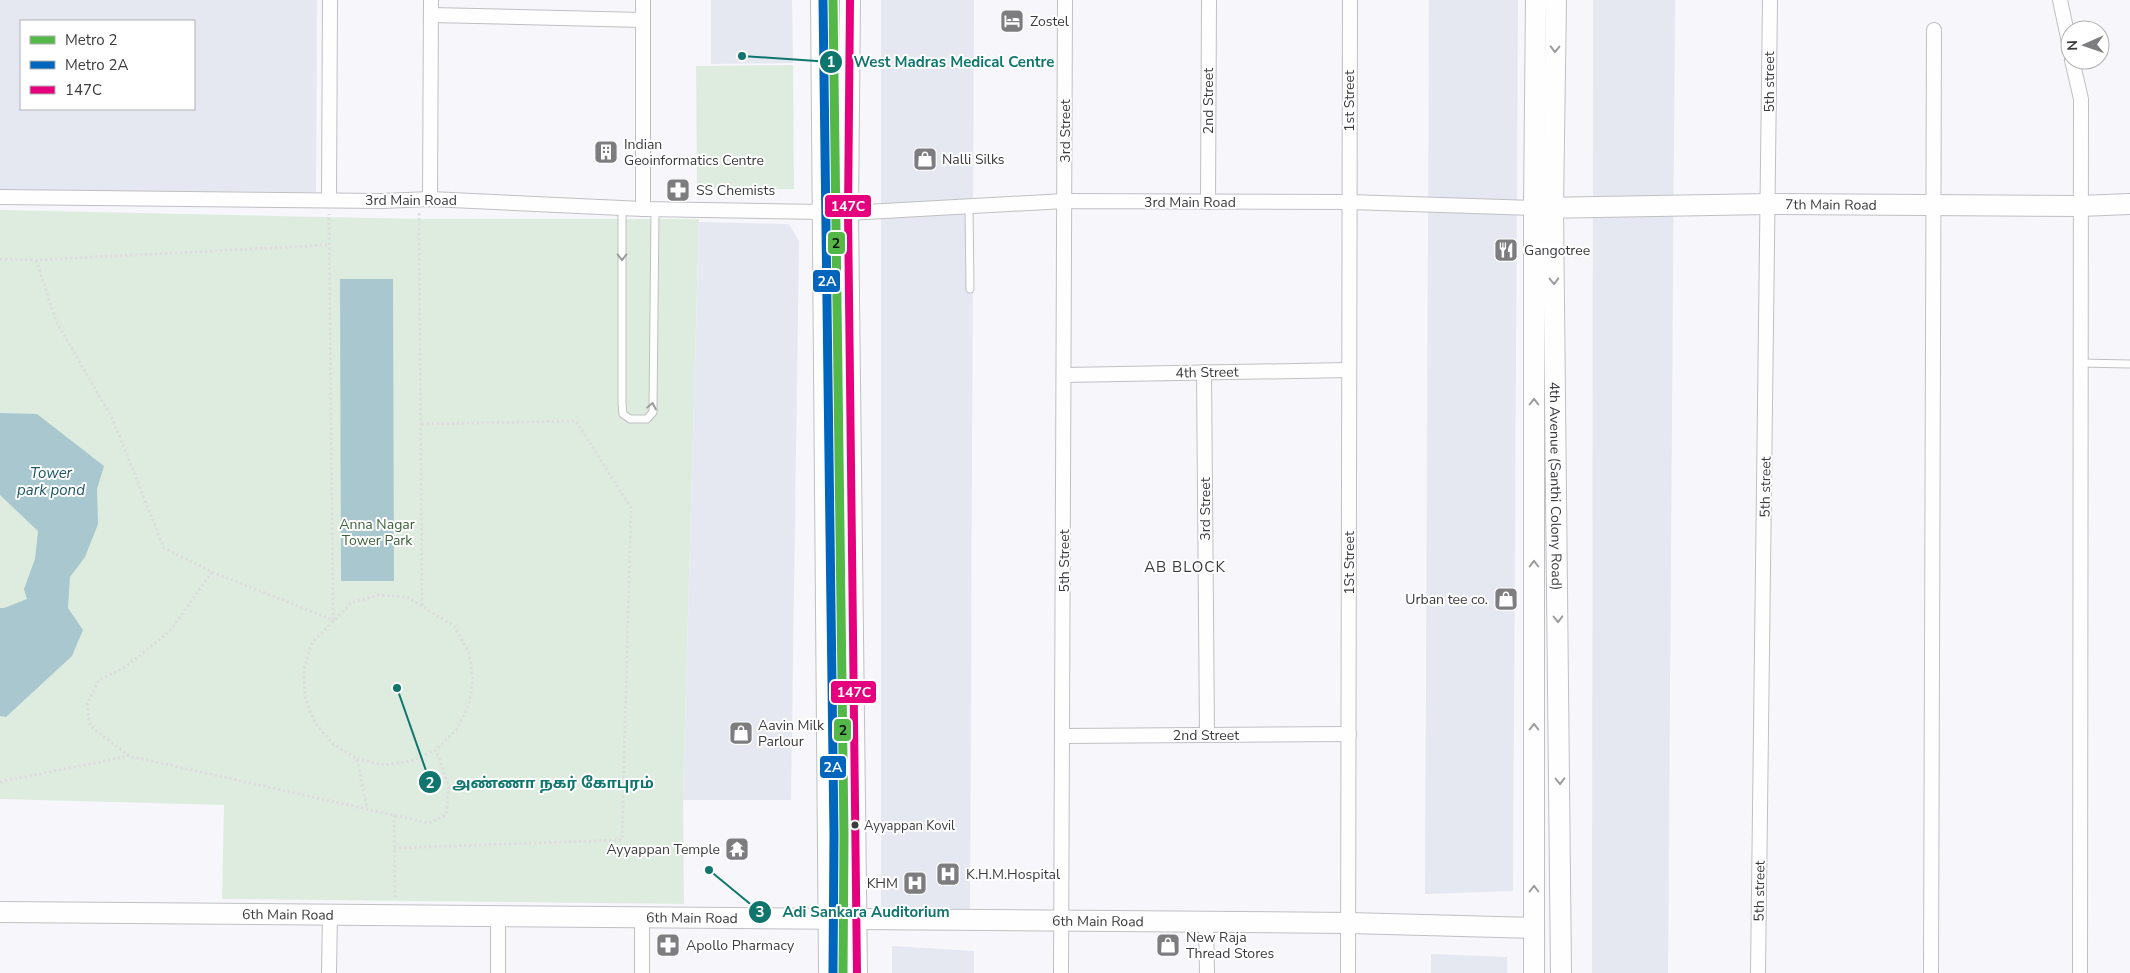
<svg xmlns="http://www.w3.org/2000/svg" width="2130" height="973" viewBox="0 0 2130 973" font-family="'Nunito Sans','Noto Sans Tamil',sans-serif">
<rect width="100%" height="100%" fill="#f7f7fb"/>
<!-- built -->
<g fill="#e5e7f1" fill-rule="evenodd">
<path d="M0 0H317L316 192 0 191ZM21 21H194V109H21Z"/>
<polygon points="711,0 792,0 793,63 711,64"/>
<polygon points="881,0 974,0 970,909 881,907"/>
<polygon points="1429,0 1518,0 1513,891 1425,894"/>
<polygon points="1593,0 1675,0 1668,973 1592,973"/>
<polygon points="699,222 789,224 799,241 791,800 683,800"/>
<polygon points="892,946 974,951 974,973 892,973"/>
<polygon points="1431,954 1507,957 1507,973 1431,973"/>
</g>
<!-- green -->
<g fill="#deecdf">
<polygon points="793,65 794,189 697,189 696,66"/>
<polygon points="0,210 423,219 699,219 683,797 684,904 222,899 224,805 0,799"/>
</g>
<!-- water -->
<g fill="#a9c7ce">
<polygon points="340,279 393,279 394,581 341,581"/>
<polygon points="0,413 37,414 104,466 97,489 98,524 85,557 70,577 68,608 83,630 72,656 6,717 0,716 0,608 4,608 27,599 24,589 35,559 38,531 0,495"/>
</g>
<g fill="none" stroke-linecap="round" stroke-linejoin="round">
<!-- lane casing -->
<g stroke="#bfc0c3" stroke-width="9">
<g id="lane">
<polyline points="969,206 970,289"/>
<polyline points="622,208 622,404 623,414 630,419 647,419 653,412 655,209"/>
<polyline points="2080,363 2130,364"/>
</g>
</g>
<!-- street casing -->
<g stroke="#bfc0c3" stroke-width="16">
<g id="street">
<polyline points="643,0 643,209"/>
<polyline points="2060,0 2070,47"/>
<polyline points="431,15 643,20"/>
<polyline points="2072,60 2081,99 2080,973"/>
<polyline points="0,197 382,201 430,199 643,209 822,212"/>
<polyline points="329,199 330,0"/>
<polyline points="430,199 431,0"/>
<polyline points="1208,202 1209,0"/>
<polyline points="848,213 1065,201 1349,202 1534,208"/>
<polyline points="1204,372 1207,735"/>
<polyline points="1065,375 1349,370"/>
<polyline points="1063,736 1349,734"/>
<polyline points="642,917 642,973"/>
<polyline points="1206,922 1207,973"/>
<polyline points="329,973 330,914"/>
<polyline points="498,973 498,916"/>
<polyline points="1061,973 1065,0"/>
<polyline points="1348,973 1350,0"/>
<polyline points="1758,973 1770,0"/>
<polyline points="1931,973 1934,30"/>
</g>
</g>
<!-- secondary casing -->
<g stroke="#bfc0c3" stroke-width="22">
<g id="secondary">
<polyline points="821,0 829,973"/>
<polyline points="850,0 848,213 857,973"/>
<path id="s1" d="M1556 0 1553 208 1561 973"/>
<path id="s2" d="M1540 208 1769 204 2080 206 2130 204"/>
<path id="s3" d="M0 912 1349 923 1534 928"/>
<polyline points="1534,973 1534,208 1536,0"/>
</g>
</g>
<!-- path -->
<g stroke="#ddddde" stroke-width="3" stroke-dasharray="2.5 2.5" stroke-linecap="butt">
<polyline points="419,213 422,606"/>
<polyline points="0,259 36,260 329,245"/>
<polyline points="36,260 56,321 113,420 164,548 212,572 333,620 329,214"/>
<polyline points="212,572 170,631 124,668 99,680 87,704 90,726 129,756 429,823 446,815 449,787 436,750"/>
<polyline points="357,759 384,765 411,761 436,750 456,730 469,705 473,678 468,650 454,626 407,597 379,595 351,603 312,643 304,669 305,697 315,723 333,744 357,759 367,809"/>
<polyline points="0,782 129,756"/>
<polyline points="394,815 395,897"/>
<polyline points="394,848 622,840 631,508 576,421 421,424"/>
</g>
<!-- lane -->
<use href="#lane" stroke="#fefefe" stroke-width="7"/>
<!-- street -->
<use href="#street" stroke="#fefefe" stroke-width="14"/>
<!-- secondary -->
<use href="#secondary" stroke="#fefefe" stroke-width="20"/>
<!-- bus-1 casing -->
<g stroke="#fff" stroke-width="11">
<polyline id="bus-1" points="850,0 848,213 857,973"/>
</g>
<!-- bus-1 -->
<use href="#bus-1" stroke="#e5007d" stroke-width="8"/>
<!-- metro-1 casing -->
<g stroke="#fff" stroke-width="12">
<polyline id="metro-1" points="833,0 844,835 843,973"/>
</g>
<!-- metro-2 casing -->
<g stroke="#fff" stroke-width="12">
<polyline id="metro-2" points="823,0 834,835 833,973"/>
</g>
<!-- metro-1 -->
<use href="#metro-1" stroke="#53b848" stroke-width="9"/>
<!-- metro-2 -->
<use href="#metro-2" stroke="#0065bd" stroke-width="9"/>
</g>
<!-- one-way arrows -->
<defs><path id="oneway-chevron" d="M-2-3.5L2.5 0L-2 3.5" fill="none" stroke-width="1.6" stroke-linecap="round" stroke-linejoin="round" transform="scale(1.25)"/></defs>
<g stroke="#9c9c9e">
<use href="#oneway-chevron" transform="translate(1555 49) rotate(91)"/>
<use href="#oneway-chevron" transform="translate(622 257) rotate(90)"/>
<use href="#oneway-chevron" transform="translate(1554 281) rotate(89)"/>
<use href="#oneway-chevron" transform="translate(1534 402) rotate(-90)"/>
<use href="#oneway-chevron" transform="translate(652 406) rotate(-79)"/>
<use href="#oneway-chevron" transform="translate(1534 564) rotate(-90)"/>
<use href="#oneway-chevron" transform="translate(1558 619) rotate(89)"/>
<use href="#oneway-chevron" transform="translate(1534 727) rotate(-90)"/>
<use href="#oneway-chevron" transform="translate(1560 781) rotate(89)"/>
<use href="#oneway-chevron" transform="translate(1534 889) rotate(-90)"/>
</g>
<!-- icons -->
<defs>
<g id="hotel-square" transform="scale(1.25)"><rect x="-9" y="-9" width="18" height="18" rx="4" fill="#7d7d80" stroke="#fff"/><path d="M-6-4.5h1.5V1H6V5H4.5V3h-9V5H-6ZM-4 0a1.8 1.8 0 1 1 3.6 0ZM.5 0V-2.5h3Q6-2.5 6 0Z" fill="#fff"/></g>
<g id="building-square" transform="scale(1.25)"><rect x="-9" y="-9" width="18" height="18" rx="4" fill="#7d7d80" stroke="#fff"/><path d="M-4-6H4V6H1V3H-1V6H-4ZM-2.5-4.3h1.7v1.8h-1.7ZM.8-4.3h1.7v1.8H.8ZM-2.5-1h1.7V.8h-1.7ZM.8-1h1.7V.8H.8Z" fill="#fff"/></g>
<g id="shop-square" transform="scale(1.25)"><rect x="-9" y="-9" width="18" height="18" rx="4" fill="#7d7d80" stroke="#fff"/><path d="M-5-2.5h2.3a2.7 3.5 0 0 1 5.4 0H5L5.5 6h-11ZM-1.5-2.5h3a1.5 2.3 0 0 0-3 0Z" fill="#fff"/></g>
<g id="pharmacy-square" transform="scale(1.25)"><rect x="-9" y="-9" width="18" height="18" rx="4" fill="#7d7d80" stroke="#fff"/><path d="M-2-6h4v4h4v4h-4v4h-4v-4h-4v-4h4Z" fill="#fff"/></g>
<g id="restaurant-square" transform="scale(1.25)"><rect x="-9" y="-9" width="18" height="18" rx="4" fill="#7d7d80" stroke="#fff"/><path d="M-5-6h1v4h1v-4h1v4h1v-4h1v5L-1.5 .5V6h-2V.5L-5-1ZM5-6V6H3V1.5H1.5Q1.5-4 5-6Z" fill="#fff"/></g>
<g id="temple-square" transform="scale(1.25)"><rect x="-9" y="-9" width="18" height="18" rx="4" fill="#7d7d80" stroke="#fff"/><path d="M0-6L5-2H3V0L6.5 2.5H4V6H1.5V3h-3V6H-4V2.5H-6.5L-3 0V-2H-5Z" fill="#fff"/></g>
<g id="hospital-square" transform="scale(1.25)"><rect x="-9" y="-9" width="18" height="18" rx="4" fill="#7d7d80" stroke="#fff"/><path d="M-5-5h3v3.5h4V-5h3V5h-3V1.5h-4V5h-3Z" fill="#fff"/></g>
</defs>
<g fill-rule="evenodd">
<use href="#hotel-square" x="1012" y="21"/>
<use href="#building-square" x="606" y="152"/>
<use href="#shop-square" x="925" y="159"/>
<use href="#pharmacy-square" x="678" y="190"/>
<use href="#restaurant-square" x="1506" y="250"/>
<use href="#shop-square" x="1506" y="599"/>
<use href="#shop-square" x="741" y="733"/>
<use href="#temple-square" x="737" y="849"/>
<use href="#hospital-square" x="948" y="874"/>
<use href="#hospital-square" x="915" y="883"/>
<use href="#pharmacy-square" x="668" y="945"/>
<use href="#shop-square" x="1168" y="945"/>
</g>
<!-- markers -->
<circle fill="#3b3b3e" stroke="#fff" stroke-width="2" cx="855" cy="825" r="4.5"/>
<g text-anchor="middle" stroke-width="4" stroke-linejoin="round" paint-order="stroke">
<!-- bus labels -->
<g font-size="13" fill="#3b3b3e" stroke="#fff" text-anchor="start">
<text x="864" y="830">Ayyappan Kovil</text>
</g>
<!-- poi labels -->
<g font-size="14" fill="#3b3b3e" stroke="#fff" text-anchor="start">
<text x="1030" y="26">Zostel</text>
<text x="624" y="149">Indian<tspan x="624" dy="16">Geoinformatics Centre</tspan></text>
<text x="942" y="164">Nalli Silks</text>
<text x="696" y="195">SS Chemists</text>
<text x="1524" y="255">Gangotree</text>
<text x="1488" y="604" text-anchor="end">Urban tee co.</text>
<text x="758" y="730">Aavin Milk<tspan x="758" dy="16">Parlour</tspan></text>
<text x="720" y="854" text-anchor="end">Ayyappan Temple</text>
<text x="966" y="879">K.H.M.Hospital</text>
<text x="898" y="888" text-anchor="end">KHM</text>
<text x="1186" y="942">New Raja<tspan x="1186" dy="16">Thread Stores</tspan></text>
<text x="686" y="950">Apollo Pharmacy</text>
</g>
<!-- street labels -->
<g font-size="14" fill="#3b3b3e" stroke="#fff">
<text transform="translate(1769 82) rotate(-90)" y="5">5th street</text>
<text transform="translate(1208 101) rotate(-90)" y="5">2nd Street</text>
<text transform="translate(1349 101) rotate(-90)" y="5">1st Street</text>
<text transform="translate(1065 131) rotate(-90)" y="5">3rd Street</text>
<text x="411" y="205">3rd Main Road</text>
<text x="1190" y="207">3rd Main Road</text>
<text dy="5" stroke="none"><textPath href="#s2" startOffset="291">7th Main Road</textPath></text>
<text transform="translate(1207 372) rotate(-1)" y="5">4th Street</text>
<text dy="5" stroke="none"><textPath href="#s1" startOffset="486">4th Avenue (Santhi Colony Road)</textPath></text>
<text transform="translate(1765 487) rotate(-89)" y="5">5th street</text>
<text transform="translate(1205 509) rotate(-90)" y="5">3rd Street</text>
<text transform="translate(1064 561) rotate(-90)" y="5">5th Street</text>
<text transform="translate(1349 563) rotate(-90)" y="5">1St Street</text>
<text x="1206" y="740">2nd Street</text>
<text transform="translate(1759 891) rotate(-89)" y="5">5th street</text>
<text dy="5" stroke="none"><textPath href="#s3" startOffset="288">6th Main Road</textPath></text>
<text dy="5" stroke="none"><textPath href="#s3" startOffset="692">6th Main Road</textPath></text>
<text dy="5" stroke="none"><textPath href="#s3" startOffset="1098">6th Main Road</textPath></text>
</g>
<!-- park labels -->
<g font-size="14" fill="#3c623a" stroke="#fff">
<text x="377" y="529">Anna Nagar<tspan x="377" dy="16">Tower Park</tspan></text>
</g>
<!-- water labels -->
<g font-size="15" font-style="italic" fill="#1c5662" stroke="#fff">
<text x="51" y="478">Tower<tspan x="51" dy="17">park pond</tspan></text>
</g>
<!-- neighbourhood labels -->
<g font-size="15" letter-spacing="1" fill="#3b3b3e" stroke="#fff">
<text x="1185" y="572">AB BLOCK</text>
</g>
</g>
<!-- callouts -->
<path fill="none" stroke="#0f766e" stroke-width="2" d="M742 56L831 62M397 688L430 782M709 870L760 912"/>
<g fill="#0f766e" stroke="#fff" stroke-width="2">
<circle cx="742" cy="56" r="5"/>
<circle cx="397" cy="688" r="5"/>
<circle cx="709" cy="870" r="5"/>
<circle cx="831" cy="62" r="12"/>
<circle cx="430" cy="782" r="12"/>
<circle cx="760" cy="912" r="12"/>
</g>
<g font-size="15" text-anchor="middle" font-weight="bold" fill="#fff">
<text x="831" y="67">1</text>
<text x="430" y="788">2</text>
<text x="760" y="917">3</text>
</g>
<g font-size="15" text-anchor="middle" font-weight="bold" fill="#0f766e" stroke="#fff" stroke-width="4" stroke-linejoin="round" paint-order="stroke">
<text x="954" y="67">West Madras Medical Centre</text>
<text x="553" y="788">அண்ணா நகர் கோபுரம்</text>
<text x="866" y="917">Adi Sankara Auditorium</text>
</g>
<g stroke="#fff" stroke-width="2">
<rect x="824" y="194" width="48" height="24" rx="5" fill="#e5007d"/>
<rect x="827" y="231" width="19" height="24" rx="5" fill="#53b848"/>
<rect x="812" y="269" width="29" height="24" rx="5" fill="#0065bd"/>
<rect x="830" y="680" width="47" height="24" rx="5" fill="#e5007d"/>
<rect x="833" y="718" width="19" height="24" rx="5" fill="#53b848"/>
<rect x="819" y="755" width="28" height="24" rx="5" fill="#0065bd"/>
</g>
<g font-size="14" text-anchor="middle" font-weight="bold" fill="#fff">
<text x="848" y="211">147C</text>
<text x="827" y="286">2A</text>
<text x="854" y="697">147C</text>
<text x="833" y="772">2A</text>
</g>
<g font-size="14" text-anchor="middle" font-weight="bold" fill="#111">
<text x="836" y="248">2</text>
<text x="843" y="735">2</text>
</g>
<!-- legend -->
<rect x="20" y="20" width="175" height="90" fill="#ffffff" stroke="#b1b1b2"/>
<rect x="30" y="36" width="25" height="8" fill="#53b848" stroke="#b1b1b2"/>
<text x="65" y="45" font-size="15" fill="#3b3b3e">Metro 2</text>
<rect x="30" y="61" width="25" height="8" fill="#0065bd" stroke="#b1b1b2"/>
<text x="65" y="70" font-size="15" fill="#3b3b3e">Metro 2A</text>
<rect x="30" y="86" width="25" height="8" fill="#e5007d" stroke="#b1b1b2"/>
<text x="65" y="95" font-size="15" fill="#3b3b3e">147C</text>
<!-- north arrow -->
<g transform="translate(2085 45) rotate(268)"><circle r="24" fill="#ffffff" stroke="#b1b1b2"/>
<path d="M0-4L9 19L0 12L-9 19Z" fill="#7d7d80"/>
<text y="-8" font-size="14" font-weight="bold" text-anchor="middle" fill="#3b3b3e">N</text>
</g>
</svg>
